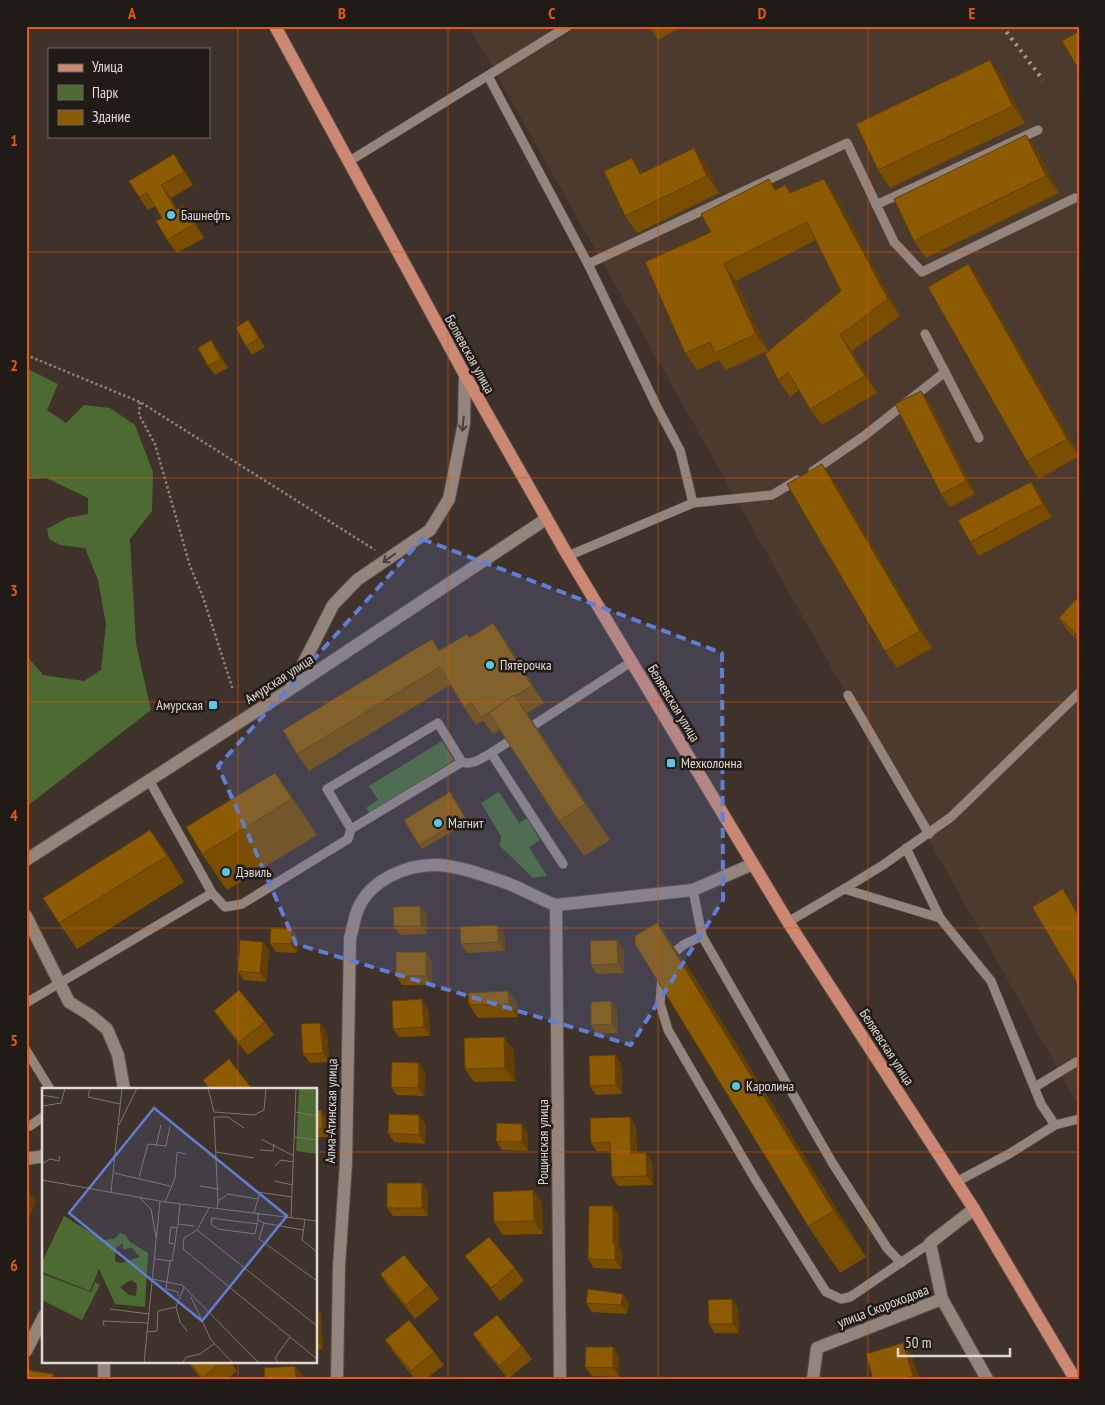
<svg xmlns="http://www.w3.org/2000/svg" width="1105" height="1405" viewBox="0 0 1105 1405" font-family="'PT Sans Narrow',sans-serif">
<rect width="100%" height="100%" fill="#3f322b"/>
<!-- built -->
<polygon fill="#4c3a2f" points="469,26 1079,26 1079,1106"/>
<!-- green -->
<g fill="#4c6a31">
<polygon points="26,368 58,384 47,410 66,423 84,405 110,408 135,425 153,472 152,511 130,539 136,644 151,710 26,807 26,655 43,675 84,681 101,670 106,624 98,580 85,548 60,545 49,539 47,529 67,518 88,514 88,498 46,478 26,479"/>
<polygon points="442,741 454,760 370,813 366,808 378,800 369,786"/>
<polygon points="499,792 519,823 527,818 540,840 529,847 547,876 533,878 500,846 501,836 481,803"/>
</g>
<g fill="none" stroke-linecap="round" stroke-linejoin="round">
<!-- lane casing -->
<g stroke="#594f4a" stroke-width="10">
<g id="lane">
<polyline points="488,76 588,264 657,407 680,450 693,503"/>
<polyline points="348,162 568,26"/>
<polyline points="876,205 1038,130"/>
<polyline points="588,264 847,143 894,242 922,272 1075,198"/>
<polyline points="925,334 945,372"/>
<polyline points="813,471 864,436 945,372 979,438"/>
<polyline points="568,556 693,503 772,495 797,480"/>
<polyline points="848,695 929,834"/>
<path d="M149 780 212 893 225 907 242 904 348 839 351 829 327 789 438 723 462 762C472 766 482 758 491 753"/>
<polyline points="351,829 462,762"/>
<polyline points="906,848 940,918"/>
<polyline points="563,864 491,753 631,662"/>
<polyline points="844,889 883,865 951,817 1079,693"/>
<polyline points="693,890 702,936 833,1164 887,1248 901,1263"/>
<polyline points="788,922 844,889 940,918 991,981 1041,1104 1055,1125"/>
<polyline points="669,957 683,945 702,936"/>
<polyline points="662,976 660,1003 668,1030 755,1179 826,1292 841,1299 850,1297 930,1243"/>
<polyline points="26,1003 212,893"/>
<polyline points="26,1050 50,1089"/>
<polyline points="1035,1087 1076,1062"/>
<polyline points="30,1126 44,1116"/>
<polyline points="956,1182 1009,1154 1055,1125 1079,1119"/>
</g>
</g>
<!-- street casing -->
<g stroke="#594f4a" stroke-width="14">
<g id="street">
<polyline points="556,905 560,1379"/>
<polyline points="26,916 69,1002 90,1015 107,1029 118,1055 124,1089"/>
<polyline points="26,1159 44,1156"/>
<polyline points="942,1299 987,1379"/>
<polyline points="26,1351 44,1316"/>
<polyline points="104,1361 104,1379"/>
<path d="M337 1379 339 1266 346 1163 350 938C353 929 354 918 358 909 370 880 407 864 437 865 459 866 483 875 504 882 522 888 538 899 556 905L693 890 753 864"/>
<polyline points="813,1379 817,1348 942,1299 930,1243 974,1209"/>
</g>
</g>
<!-- secondary casing -->
<g stroke="#594f4a" stroke-width="14">
<g id="secondary">
<polyline points="291,688 333,605 357,580 430,530 449,499 464,423 465,375"/>
<polyline points="26,860 289,690 546,519"/>
</g>
</g>
<!-- primary casing -->
<g stroke="#594f4a" stroke-width="14">
<polyline id="primary" points="275,26 465,375 568,556 788,922 974,1209 1075,1379"/>
</g>
<!-- path -->
<g stroke="#8c817b" stroke-width="2.5" stroke-dasharray="2.5 2.5" stroke-linecap="butt">
<polyline points="26,355 140,402 375,550"/>
<polyline points="140,402 139,415 155,444 190,566 203,597 233,690"/>
</g>
<!-- lane -->
<use href="#lane" stroke="#93847c" stroke-width="9"/>
<!-- street -->
<use href="#street" stroke="#93847c" stroke-width="12"/>
<!-- secondary -->
<use href="#secondary" stroke="#93847c" stroke-width="12"/>
<!-- primary -->
<use href="#primary" stroke="#cc8872" stroke-width="12"/>
<!-- rail -->
<polyline stroke="#a59b96" stroke-width="4" stroke-dasharray="2.5 5" stroke-linecap="butt" points="1002,26 1043,80"/>
</g>
<!-- wall -->
<g fill="#794e01" fill-rule="evenodd">
<polygon points="649,26 683,26 658,40"/>
<polygon points="1002,77 1025,123 890,188 878,170"/>
<polygon points="1026,135 1038,152 1059,193 926,258 914,241"/>
<polygon points="632,158 642,173 706,165 719,193 637,233 625,216"/>
<polygon points="183,168 193,185 171,198 177,209 184,206 193,219 204,238 177,253 167,240 162,218 155,206 148,210 139,197"/>
<path d="M785 185 791 193 836 196 900 316 852 351 877 393 822 425 810 409 799 390 790 397 778 380 768 351 726 370 719 360 697 370 685 353 711 232 776 190ZM816 240 841 291 768 351 736 281Z"/>
<polygon points="968,264 980,281 1079,456 1039,479 1027,461"/>
<polygon points="248,320 265,347 252,355 246,346"/>
<polygon points="217,349 228,368 215,375 208,366"/>
<polygon points="921,391 930,404 975,494 950,507 941,494"/>
<polygon points="834,481 932,648 897,668 885,651"/>
<polygon points="1031,482 1040,495 1052,517 979,556 970,542"/>
<polygon points="1079,596 1079,641 1068,631 1059,618"/>
<polygon points="493,623 505,640 544,703 527,713 539,731 610,840 584,856 559,821 500,730 493,734 483,721 476,725 464,707 450,685 309,771 297,754 432,639 440,651 469,637"/>
<polygon points="275,773 300,808 317,835 227,890 202,854"/>
<polygon points="450,792 468,822 422,849 419,845"/>
<polygon points="150,830 168,855 184,882 77,949 59,923"/>
<polygon points="427,914 427,934 400,935 394,926"/>
<polygon points="657,923 690,970 866,1257 840,1273 808,1226"/>
<polygon points="504,934 505,951 467,953 461,944"/>
<polygon points="298,938 297,953 276,952 270,943"/>
<polygon points="624,949 624,973 597,974 591,965"/>
<polygon points="269,950 266,982 244,980 238,971"/>
<polygon points="432,961 432,985 402,985 396,976"/>
<polygon points="508,991 518,1004 518,1017 478,1018 469,1005"/>
<polygon points="428,1008 430,1036 399,1037 393,1029"/>
<polygon points="617,1010 618,1033 597,1034 591,1025"/>
<polygon points="214,1011 265,1022 274,1035 248,1055 223,1024"/>
<polygon points="327,1032 329,1062 310,1063 303,1054"/>
<polygon points="514,1050 515,1081 474,1082 465,1069"/>
<polygon points="615,1055 621,1064 622,1094 596,1095 590,1086"/>
<polygon points="425,1072 424,1096 397,1095 391,1087"/>
<polygon points="316,1111 328,1119 329,1137 316,1137"/>
<polygon points="630,1117 636,1126 637,1153 646,1153 652,1162 653,1185 618,1186 612,1177 611,1151 597,1151 591,1143"/>
<polygon points="426,1124 425,1144 394,1142 388,1133"/>
<polygon points="528,1133 528,1151 502,1150 496,1141"/>
<polygon points="422,1183 428,1192 428,1216 393,1216 387,1208"/>
<polygon points="533,1190 542,1203 543,1234 503,1235 494,1222"/>
<polygon points="619,1215 619,1248 622,1252 621,1269 594,1268 588,1259"/>
<polygon points="465,1256 515,1268 524,1281 500,1301 475,1269"/>
<polygon points="380,1274 429,1286 439,1299 415,1319 389,1287"/>
<polygon points="623,1294 629,1303 627,1314 592,1312 586,1303"/>
<polygon points="732,1299 738,1308 739,1333 715,1333 709,1324"/>
<polygon points="316,1307 321,1314 323,1349 316,1349"/>
<polygon points="473,1334 522,1346 532,1359 508,1379 482,1347"/>
<polygon points="385,1340 434,1352 444,1365 426,1379 415,1379 394,1353"/>
<polygon points="903,1343 912,1356 919,1379 873,1379"/>
<polygon points="613,1347 619,1356 619,1377 592,1376 585,1367"/>
<polygon points="187,1361 230,1361 237,1371 227,1379 201,1379"/>
</g>
<!-- shaded-wall -->
<g fill="#634001">
<polygon points="990,60 1002,77 1025,123 1013,106"/>
<polygon points="1026,135 1038,152 1059,193 1046,176"/>
<polygon points="694,148 706,165 719,193 707,176"/>
<polygon points="174,154 183,168 193,185 184,172"/>
<polygon points="632,158 644,175 640,174"/>
<polygon points="824,179 836,196 900,316 888,299"/>
<polygon points="161,185 171,198 185,223 176,210"/>
<polygon points="184,206 193,219 204,238 195,224"/>
<polygon points="724,264 736,281 768,351 756,334"/>
<polygon points="968,264 980,281 1079,456 1067,439"/>
<polygon points="248,320 255,329 265,347 259,338"/>
<polygon points="840,335 852,351 877,393 865,376"/>
<polygon points="211,340 217,349 228,368 221,359"/>
<polygon points="921,391 930,404 975,494 966,481"/>
<polygon points="822,464 834,481 932,648 920,631"/>
<polygon points="1031,482 1040,495 1052,517 1043,504"/>
<polygon points="493,623 505,640 544,703 532,686"/>
<polygon points="514,695 539,731 610,840 585,804"/>
<polygon points="275,773 300,808 317,835 292,799"/>
<polygon points="150,830 168,855 184,882"/>
<polygon points="1063,889 1072,903 1079,914 1079,917"/>
<polygon points="420,906 427,914 427,934 421,926"/>
<polygon points="657,923 690,970 866,1257 834,1211"/>
<polygon points="497,925 504,934 505,951 499,942"/>
<polygon points="292,929 298,938 297,953 291,944"/>
<polygon points="617,940 624,949 624,973 618,964"/>
<polygon points="263,942 269,950 266,982 260,973"/>
<polygon points="426,952 432,961 432,985 426,976"/>
<polygon points="508,991 518,1004 518,1017 509,1004"/>
<polygon points="422,999 428,1008 430,1036 424,1027"/>
<polygon points="611,1001 617,1010 618,1033 612,1024"/>
<polygon points="320,1023 327,1032 329,1062 323,1053"/>
<polygon points="504,1037 514,1050 515,1081 505,1068"/>
<polygon points="615,1055 621,1064 622,1094 616,1085"/>
<polygon points="419,1063 425,1072 424,1096 418,1088"/>
<polygon points="321,1110 328,1119 329,1137 323,1128"/>
<polygon points="419,1115 426,1124 425,1144 419,1135"/>
<polygon points="630,1117 636,1126 637,1162 631,1153"/>
<polygon points="522,1124 528,1133 528,1151 522,1142"/>
<polygon points="646,1153 652,1162 653,1185 647,1176"/>
<polygon points="422,1183 428,1192 428,1216 422,1208"/>
<polygon points="533,1190 542,1203 543,1234 534,1221"/>
<polygon points="30,1194 36,1202 27,1223 26,1222 26,1203"/>
<polygon points="613,1206 619,1215 619,1248 622,1252 621,1269 615,1260 613,1243"/>
<polygon points="623,1294 629,1303 627,1314 621,1305"/>
<polygon points="732,1299 738,1308 739,1333 733,1324"/>
<polygon points="316,1307 321,1314 323,1349 317,1340"/>
<polygon points="903,1343 912,1356 919,1379 915,1379 913,1376"/>
<polygon points="613,1347 619,1356 619,1377 613,1368"/>
<polygon points="295,1366 302,1374 302,1379 296,1379"/>
</g>
<!-- building -->
<g fill="#8d5b01" stroke="#634001">
<polygon points="1079,31 1079,70 1062,41"/>
<polygon points="990,60 1013,106 878,170 856,124"/>
<polygon points="1026,135 1046,176 914,241 894,199"/>
<polygon points="694,148 707,176 625,216 604,171 632,158 640,174"/>
<polygon points="174,154 184,172 161,185 176,210 184,206 195,224 167,240 156,221 162,218 147,193 139,197 129,181"/>
<polygon points="769,179 775,190 785,185 790,193 824,179 888,299 840,335 865,376 810,409 788,372 778,380 765,354 841,291 807,222 724,264 756,334 715,353 710,342 685,353 645,262 711,232 701,214"/>
<polygon points="968,264 1067,439 1027,461 928,287"/>
<polygon points="248,320 259,338 246,346 236,328"/>
<polygon points="211,340 221,359 208,366 198,348"/>
<polygon points="921,391 966,481 941,494 895,404"/>
<polygon points="822,464 920,631 885,651 787,484"/>
<polygon points="1031,482 1043,504 970,542 958,520"/>
<polygon points="1079,596 1079,637 1059,618"/>
<polygon points="493,623 532,686 515,696 514,695 498,707 481,717 472,703 464,707 440,667 297,754 283,730 432,639 439,651 467,634 469,638"/>
<polygon points="514,695 585,804 559,821 489,713"/>
<polygon points="275,773 292,799 202,854 186,827"/>
<polygon points="450,792 465,817 419,845 404,820"/>
<polygon points="150,830 167,856 59,923 43,898"/>
<polygon points="1063,889 1079,917 1079,986 1032,907"/>
<polygon points="420,906 421,926 394,926 393,907"/>
<polygon points="657,923 834,1211 808,1226 635,944 635,936"/>
<polygon points="497,925 499,942 461,944 460,927"/>
<polygon points="271,928 292,929 291,944 270,943"/>
<polygon points="240,940 263,942 260,973 238,971"/>
<polygon points="617,940 618,964 591,965 590,941"/>
<rect x="396" y="952" width="30" height="24"/>
<polygon points="239,990 265,1022 239,1042 214,1011"/>
<polygon points="508,991 509,1004 469,1005 468,993"/>
<polygon points="422,999 424,1027 393,1029 392,1001"/>
<polygon points="611,1001 612,1024 591,1025 591,1002"/>
<polygon points="320,1023 323,1053 303,1054 301,1024"/>
<polygon points="504,1037 505,1068 465,1069 464,1038"/>
<polygon points="615,1055 616,1085 590,1086 589,1056"/>
<polygon points="229,1059 252,1089 210,1089 203,1080"/>
<polygon points="392,1062 419,1063 418,1088 391,1087"/>
<polygon points="321,1110 323,1128 316,1128 316,1111"/>
<polygon points="389,1114 419,1115 419,1135 388,1133"/>
<polygon points="630,1117 631,1153 646,1153 647,1176 612,1177 610,1142 591,1143 590,1118"/>
<polygon points="497,1123 522,1124 522,1142 496,1141"/>
<rect x="387" y="1183" width="35" height="25"/>
<polygon points="533,1190 534,1221 494,1222 493,1192"/>
<polygon points="26,1192 30,1194 26,1203"/>
<polygon points="589,1206 613,1206 613,1243 615,1243 615,1260 588,1259"/>
<polygon points="489,1237 515,1268 491,1288 465,1256"/>
<polygon points="404,1255 429,1286 406,1305 380,1274"/>
<polygon points="588,1289 623,1294 621,1305 586,1303"/>
<polygon points="732,1299 733,1324 709,1324 708,1300"/>
<polygon points="497,1315 522,1346 499,1366 473,1334"/>
<polygon points="409,1320 434,1352 411,1371 385,1340"/>
<polygon points="903,1343 913,1376 905,1379 873,1379 866,1354"/>
<polygon points="586,1347 613,1347 613,1368 585,1367"/>
<polygon points="189,1361 223,1361 202,1378"/>
<polygon points="295,1366 296,1379 265,1379 264,1368"/>
<polygon points="26,1370 53,1374 53,1379 26,1379"/>
</g>
<!-- one-way arrows -->
<defs><path id="oneway-shaft" d="M-6 0H5M1.5-3L5.5 0L1.5 3" fill="none" stroke-width="1.6" stroke-linecap="round" stroke-linejoin="round" transform="scale(1.25)"/></defs>
<g stroke="#49403b">
<use href="#oneway-shaft" transform="translate(463 424) rotate(96)"/>
<use href="#oneway-shaft" transform="translate(389 558) rotate(145)"/>
</g>
<!-- marked area -->
<path fill="#617ed7" fill-opacity="0.2" stroke="#617ed7" stroke-width="4" stroke-dasharray="10 6" stroke-linejoin="round" d="M422 539 722 653 723 900 631 1045 296 944 218 766Z"/>
<!-- grid -->
<path fill="none" stroke="#e8590c" stroke-width="1" stroke-opacity="0.55" d="M238 26V1089M448 26V1379M658 26V1379M868 26V1379M26 252H1079M26 478H1079M26 702H1079M26 928H1079M26 1152H44M316 1152H1079M238 1361V1379"/>
<!-- markers -->
<g fill="#58c9e4" stroke="#211b18" stroke-width="2">
<circle cx="171" cy="215" r="5"/>
<circle cx="490" cy="665" r="5"/>
<rect x="208" y="700" width="10" height="10" rx="2.5"/>
<rect x="666" y="758" width="10" height="10" rx="2.5"/>
<circle cx="438" cy="823" r="5"/>
<circle cx="226" cy="872" r="5"/>
<circle cx="736" cy="1086" r="5"/>
</g>
<g text-anchor="middle" stroke-width="5" stroke-linejoin="round" paint-order="stroke">
<!-- poi labels -->
<g font-size="14" fill="#e0d8d4" stroke="#211b18" text-anchor="start">
<text x="181" y="220">Башнефть</text>
<text x="500" y="670">Пятёрочка</text>
<text x="203" y="710" text-anchor="end">Амурская</text>
<text x="681" y="768">Мехколонна</text>
<text x="448" y="828">Магнит</text>
<text x="236" y="877">Дэвиль</text>
<text x="746" y="1091">Каролина</text>
</g>
<!-- street labels -->
<g font-size="14" fill="#e0d8d4" stroke="#211b18">
<text transform="translate(470 354) rotate(61)" y="5">Беляевская улица</text>
<text transform="translate(279 679) rotate(-33)" y="5">Амурская улица</text>
<text transform="translate(674 703) rotate(59)" y="5">Беляевская улица</text>
<text transform="translate(887 1047) rotate(57)" y="5">Беляевская улица</text>
<text transform="translate(331 1111) rotate(-89)" y="5">Алма-Атинская улица</text>
<text transform="translate(543 1142) rotate(-90)" y="5">Рощинская улица</text>
<text transform="translate(883 1306) rotate(-21)" y="5">улица Скороходова</text>
</g>
</g>
<!-- overview -->
<g transform="translate(42 1088)">
<rect width="275" height="275" fill="#3f322b"/>
<path d="M257 0H275V66L254 63ZM22 128 61 152 72 151 78 145 83 147 88 154 106 165 103 219 73 216 57 181 48 203 0 184V174ZM81 155V161L90 160 98 169 79 175 73 173 74 160ZM89 192 95 196 94 208 87 207 78 199ZM0 186 49 204 53 194 58 197 40 232 0 212Z" fill="#4c6a31" fill-rule="evenodd"/>
<path fill="none" stroke="#7f746f" stroke-width="1" d="M48 0 46 9 78 16M166 0 172 24M0 7 17 10M1 18 19 15 23 0M172 24 212 27 222 22 224 0M253 24 275 28M77 37 95 0M253 49 275 52M219 51 252 68M114 58 119 37M218 62 231 63 232 56M174 64 212 70M0 76 8 71 17 73 18 68M233 78 239 72 252 74M72 85 128 98M97 89 106 56 124 58 128 38M0 92 123 114 275 133M232 93 251 97M158 98 177 101M69 104 80 0M215 104 250 109M98 110 109 121 114 149M176 113 172 29H186L202 40M123 114 133 90 135 64 144 66M138 116 136 136 152 138M167 120 155 142 142 150 141 161 275 271M175 121 176 113 186 106 215 111M212 125 218 104M216 125V132L222 135 217 151 275 193M169 130 216 136M170 130 169 136 176 141 213 146 216 132M249 130 254 0M263 132 260 152 275 164M222 135 261 142M155 142 275 238M133 155 135 140M112 171 130 173 133 156 127 155 129 139 135 140 136 136M128 173 124 201 136 204V208M110 191 140 197 217 275M149 209 169 252 191 275M134 219 142 199M68 221 107 226M62 238 61 233 106 235M105 244 115 243 116 223 134 219 138 234 145 243M102 275 118 113M140 275 145 269 158 266 173 255M237 275 233 270 248 249"/>
<path fill="#617ed7" fill-opacity="0.15" stroke="#617ed7" stroke-width="2.5" d="M112 20 245 128 160 233 27 125Z"/>
<rect width="275" height="275" fill="none" stroke="#e0d8d4" stroke-width="2.5"/>
</g>
<!-- border -->
<rect width="1105" height="1405" fill="none" stroke="#211b18" stroke-width="55"/>
<!-- legend -->
<rect x="48" y="48" width="162" height="90" fill="#211b18" stroke="#6d6763"/>
<rect x="58" y="64" width="25" height="8" fill="#cc8872" stroke="#6d6763"/>
<text x="92" y="72" font-size="15" fill="#e0d8d4">Улица</text>
<rect x="58" y="85" width="25" height="15" fill="#4c6a31" stroke="#6d6763"/>
<text x="92" y="98" font-size="15" fill="#e0d8d4">Парк</text>
<rect x="58" y="110" width="25" height="15" fill="#8d5b01" stroke="#6d6763"/>
<text x="92" y="122" font-size="15" fill="#e0d8d4">Здание</text>
<!-- scale -->
<path d="M898 1348v8h112v-8" fill="none" stroke="#e0d8d4" stroke-width="2.5"/>
<text x="905" y="1348" font-size="15" fill="#e0d8d4" stroke="#211b18" stroke-width="4" paint-order="stroke">50 m</text>
<rect x="28" y="28" width="1050" height="1350" fill="none" stroke="#e8590c" stroke-width="2"/>
<g font-size="16" text-anchor="middle" font-weight="bold" fill="#e8590c">
<text x="132" y="19">A</text>
<text x="342" y="19">B</text>
<text x="552" y="19">C</text>
<text x="762" y="19">D</text>
<text x="972" y="19">E</text>
<text x="14" y="146">1</text>
<text x="14" y="371">2</text>
<text x="14" y="596">3</text>
<text x="14" y="821">4</text>
<text x="14" y="1046">5</text>
<text x="14" y="1271">6</text>
</g>
</svg>
